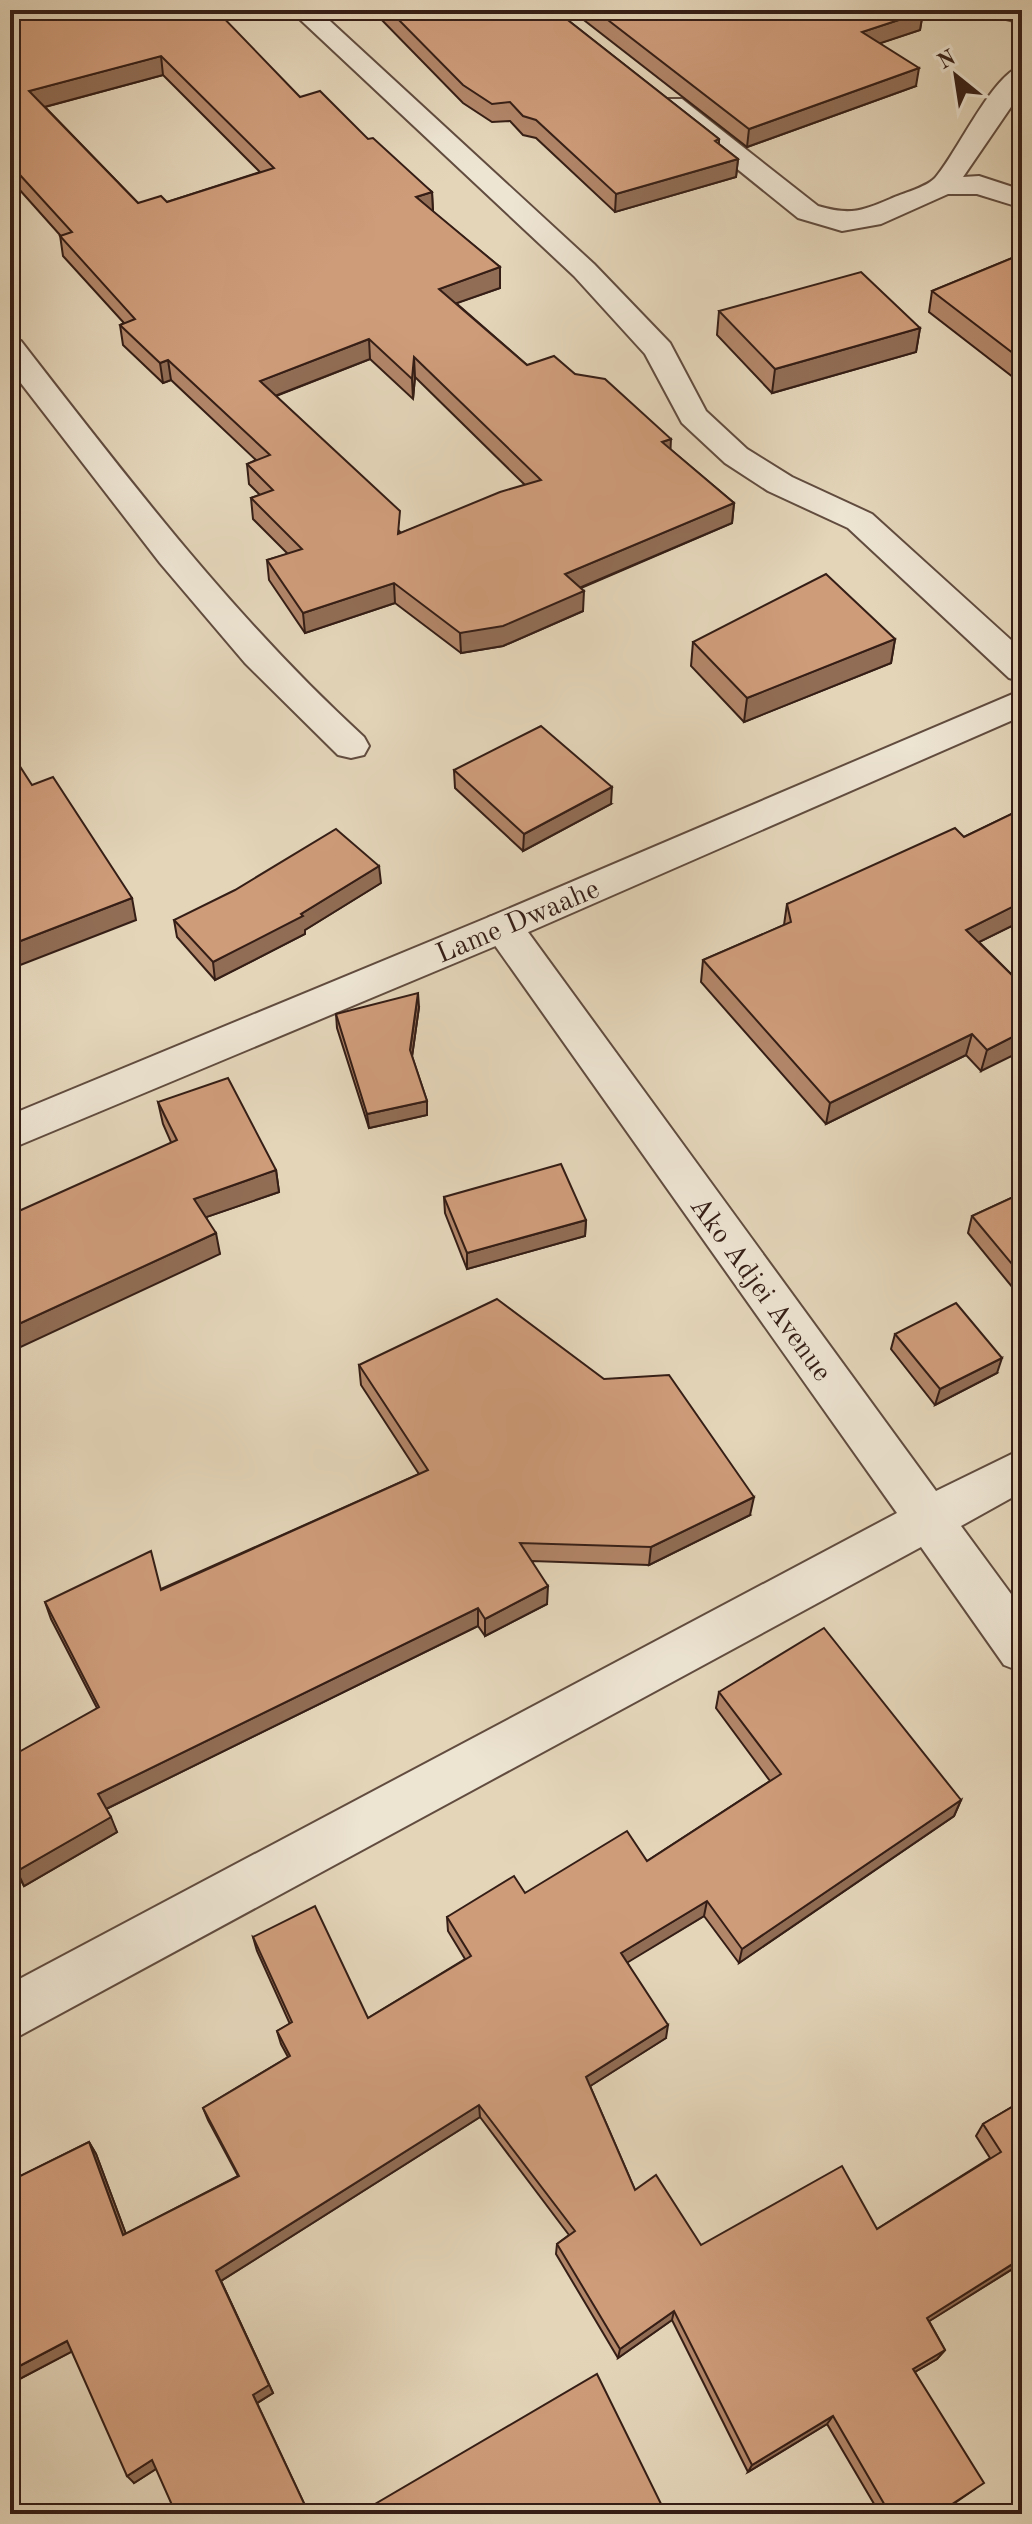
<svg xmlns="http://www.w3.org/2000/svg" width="1032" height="2524" viewBox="0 0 1032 2524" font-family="'Old Standard TT',serif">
<rect width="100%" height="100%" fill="#e4d5b9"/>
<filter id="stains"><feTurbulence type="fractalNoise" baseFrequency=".0025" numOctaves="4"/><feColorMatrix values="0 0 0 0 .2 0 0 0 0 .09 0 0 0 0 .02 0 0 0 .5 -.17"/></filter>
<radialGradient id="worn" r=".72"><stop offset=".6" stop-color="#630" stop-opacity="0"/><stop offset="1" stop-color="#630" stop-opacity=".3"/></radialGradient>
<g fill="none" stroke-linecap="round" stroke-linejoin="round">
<!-- minor casing -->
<g stroke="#614c3f" stroke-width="4">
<g id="minor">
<polygon points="290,10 318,10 594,264 670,343 706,411 747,449 792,477 872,514 1022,650 1022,682 1009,678 848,528 768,491 725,463 682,423 645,354 574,276"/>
<polygon points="986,10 1022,10 1022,23 990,15"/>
<path d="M1022 66V91L963 177 979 176 1022 190V208L977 194H948L881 224 842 231 832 228 798 218 658 105 662 99H682L818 206C849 215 860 212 890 199 903 193 925 188 935 178 957 153 993 73 1022 66Z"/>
<path d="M10 339 21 341C129 480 234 618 364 737L369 746 364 755 351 758 338 755 245 663 160 563 10 369Z"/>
<polygon points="503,913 517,917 936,1491 1022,1449 1022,1492 961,1526 1022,1609 1022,1672 1004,1665 921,1547 10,2041 10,1984 897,1513 489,937 483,927 489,917"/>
</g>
</g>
<!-- tertiary casing -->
<g stroke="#614c3f" stroke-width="4">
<polygon id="tertiary" points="1022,690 1022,716 517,937 10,1149 10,1115 489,917"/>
</g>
<!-- minor -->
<use href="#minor" fill="#ede4d2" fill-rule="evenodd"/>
<!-- tertiary -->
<use href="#tertiary" fill="#ede4d2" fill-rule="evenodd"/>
</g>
<!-- wall -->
<g fill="#b28669" stroke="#351e16" stroke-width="2" fill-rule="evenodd">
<path d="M10 10 300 97 368 139 432 192 433 212 500 267V288L456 303 527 365 575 374 670 449 734 503 732 523 581 588 583 611 503 646 461 653 395 603 305 633 269 580 267 560 288 554 253 519 251 498 260 495 249 484 247 464 256 460 171 380 163 383 123 345 120 325 124 323 63 256 60 235 10 179ZM163 75 260 172 167 202 138 203 45 107ZM370 359 413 399 415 377 525 485 401 533 276 396Z"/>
<polygon points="372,10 555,10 719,139 719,144 738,159 736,177 615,212 536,138 523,135 510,121 492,122 463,103"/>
<polygon points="571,10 919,10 923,12 920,30 880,43 916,86 747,147"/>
<polygon points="1022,254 1022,384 929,312 932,291"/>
<polygon points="719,311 920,328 916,352 772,393 717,335"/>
<polygon points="895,639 891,663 744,722 691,666 693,642"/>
<polygon points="454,770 611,804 523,851 455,788"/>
<polygon points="1022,809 1022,921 979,942 1022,985 981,1071 966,1055 826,1124 701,982 703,960 784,925 787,904 964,837"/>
<polygon points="381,883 305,930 305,934 215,980 177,937 174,920"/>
<polygon points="419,1007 412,1056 427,1101 427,1115 369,1128 337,1028 336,1014"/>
<polygon points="158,1102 276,1170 279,1192 206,1217 220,1254 163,1124"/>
<polygon points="1022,1193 1022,1299 968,1233 972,1216"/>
<polygon points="444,1197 586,1220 585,1236 467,1269 445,1213"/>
<polygon points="895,1334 997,1373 935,1405 891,1349"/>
<polygon points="359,1365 750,1515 649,1565 532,1561 547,1604 485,1636 478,1626 106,1809 117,1832 24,1886 10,1859 97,1708 51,1619 45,1602 161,1589 419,1474 361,1385"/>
<polygon points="719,1692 961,1800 954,1816 739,1963 704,1916 627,1962 666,2038 590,2086 635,2190 701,2245 877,2229 990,2158 976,2136 983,2124 1022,2101 1022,2263 929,2321 945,2350 937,2359 915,2372 975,2489 939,2514 880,2514 827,2424 748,2472 672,2320 618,2358 556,2254 557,2244 569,2235 480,2117 221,2281 273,2393 134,2483 72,2351 10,2384 10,2181 89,2142 96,2154 126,2234 238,2176 208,2120 203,2108 288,2057 281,2044 277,2031 290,2024 257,1951 253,1937 368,2018 465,1959 448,1931 447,1917 525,1893 647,1861 770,1781 716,1708"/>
</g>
<!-- shaded-wall -->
<g fill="#916d55" stroke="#351e16" stroke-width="2">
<polygon points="923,12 920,30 860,50 862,32"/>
<polygon points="161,56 163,75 33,110 29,91"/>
<polygon points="919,68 916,86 747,147 749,129"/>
<polygon points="738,159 736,177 615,212 616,194"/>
<polygon points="432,192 433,212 416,197"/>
<polygon points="500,267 500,288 440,309 439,289"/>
<polygon points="920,328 916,352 772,393 775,369"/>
<polygon points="369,339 370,359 262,401 260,381"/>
<polygon points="414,357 415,377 413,399 412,379"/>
<polygon points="168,360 171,380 163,383 160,363"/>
<polygon points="671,439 670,459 662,442"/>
<polygon points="734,503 732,523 565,594 565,574"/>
<polygon points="394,583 395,603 305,633 303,613"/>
<polygon points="584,591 583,611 503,646 461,653 460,633"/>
<polygon points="895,639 891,663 744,722 747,698"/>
<polygon points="612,787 611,804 523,851 524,834"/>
<polygon points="379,866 381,883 305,930 305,934 215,980 213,962 301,914"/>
<polygon points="132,898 136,920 10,969 10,945"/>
<polygon points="1022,902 1022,921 961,951 966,930"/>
<polygon points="418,993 419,1007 411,1064 410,1050"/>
<polygon points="1022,1032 1022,1051 981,1071 987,1050"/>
<polygon points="972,1034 966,1055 826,1124 830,1103"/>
<polygon points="427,1101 427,1115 369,1128 367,1114"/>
<polygon points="276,1170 279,1192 198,1220 194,1199"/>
<polygon points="586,1220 585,1236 467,1269 467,1253"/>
<polygon points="216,1233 220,1254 10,1352 10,1328"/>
<polygon points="1002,1358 997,1373 935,1405 940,1389"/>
<polygon points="754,1497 750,1515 649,1565 651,1547"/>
<polygon points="548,1586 547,1604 485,1636 485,1619"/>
<polygon points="478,1608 478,1626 104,1810 98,1794"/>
<polygon points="961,1800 954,1816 739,1963 742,1949"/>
<polygon points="111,1817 117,1832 24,1886 17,1871"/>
<polygon points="707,1901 704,1916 620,1967 621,1953"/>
<polygon points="668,2025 666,2038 584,2090 586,2077"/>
<polygon points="479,2105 480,2117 221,2281 273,2393 257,2403 309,2514 253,2395 216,2271"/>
<polygon points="89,2142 96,2154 130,2245 123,2235"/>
<polygon points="1022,2258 1022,2263 920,2327 927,2318"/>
<polygon points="674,2311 672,2320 618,2358 620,2349"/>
<polygon points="67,2341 75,2350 10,2384 10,2371"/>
<polygon points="945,2350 937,2359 906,2377 913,2369"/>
<polygon points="833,2416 827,2424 748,2472 752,2465"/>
<polygon points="152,2460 159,2467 134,2483 127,2476"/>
</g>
<!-- building -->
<g fill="#cf9c7a" stroke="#351e16" stroke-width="2" fill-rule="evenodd">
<path d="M10 10H216L300 97 320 91 368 139 373 138 432 192 416 197 500 267 439 289 527 365 554 356 575 374 605 379 671 439 662 442 734 503 565 574 584 591 503 626 460 633 394 583 303 613 267 560 302 549 251 498 273 490 247 464 270 455 168 360 160 363 120 325 135 319 60 236 72 232 10 164ZM161 56 274 168 167 202 161 196 138 203 29 91ZM369 339 412 379 414 357 541 480 500 492 398 534 400 511 260 381Z"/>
<polygon points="389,10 555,10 719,139 715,141 738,159 616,194 536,120 523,116 510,102 492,104 463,85"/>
<polygon points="595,10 919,10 923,12 862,32 919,68 749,129"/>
<polygon points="1022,254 1022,360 932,291"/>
<polygon points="861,272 920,328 775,369 719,311"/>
<polygon points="826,574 895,639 747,698 693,642"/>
<polygon points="541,726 612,787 524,834 454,770"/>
<polygon points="10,751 32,785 53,777 132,898 10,945"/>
<polygon points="1022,809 1022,902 966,930 1022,985 1022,1032 987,1050 972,1034 830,1103 703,960 791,922 787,904 955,828 964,837"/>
<polygon points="336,829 379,866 301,914 303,916 213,962 174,920 235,890"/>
<polygon points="418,993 410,1050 427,1101 367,1114 336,1014"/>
<polygon points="228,1078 276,1170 194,1199 216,1233 10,1328 10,1215 177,1140 158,1102"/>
<polygon points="561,1164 586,1220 467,1253 444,1197"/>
<polygon points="1022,1193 1022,1276 972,1216"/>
<polygon points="497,1299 604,1379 669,1375 754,1497 651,1547 520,1543 548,1586 485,1619 478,1608 98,1794 111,1817 17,1871 10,1858 10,1757 99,1707 45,1602 151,1551 161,1590 428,1470 359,1365"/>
<polygon points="956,1303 1002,1358 940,1389 895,1334"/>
<polygon points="824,1628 961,1800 742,1949 707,1901 621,1953 668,2025 586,2077 635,2190 656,2175 701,2245 842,2166 877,2229 1001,2152 983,2124 1022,2101 1022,2258 927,2318 945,2350 913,2369 984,2483 937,2514 890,2514 833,2416 752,2465 674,2311 620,2349 557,2244 575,2231 479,2105 216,2271 269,2385 253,2395 309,2514 176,2514 152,2460 127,2476 67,2341 10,2371 10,2181 89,2142 123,2235 239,2176 203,2108 290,2056 277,2031 292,2022 253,1937 315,1906 368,2018 471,1956 447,1917 514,1876 525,1893 627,1831 647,1861 781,1774 719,1692"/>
<polygon points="597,2374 666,2514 358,2514"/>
</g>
<g text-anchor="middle" stroke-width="6" stroke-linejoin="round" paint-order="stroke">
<!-- street labels -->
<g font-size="28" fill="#351e16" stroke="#ede4d2">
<text transform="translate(517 920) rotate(-23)" y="10">Lame Dwaahe</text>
<text transform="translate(762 1288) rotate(54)" y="10">Ako Adjei Avenue</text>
</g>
</g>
<!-- margin -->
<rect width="1032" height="2524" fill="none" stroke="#e4d5b9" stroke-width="40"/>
<rect x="12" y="12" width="1008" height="2500" fill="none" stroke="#351e16" stroke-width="4"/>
<rect x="20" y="20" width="992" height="2484" fill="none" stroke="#351e16" stroke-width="2"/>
<!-- north arrow -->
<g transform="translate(956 76) rotate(330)" stroke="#ede4d2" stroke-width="6" paint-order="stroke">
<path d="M0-6L14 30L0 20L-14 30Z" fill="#351e16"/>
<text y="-12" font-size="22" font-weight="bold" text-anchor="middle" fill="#351e16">N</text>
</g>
<rect width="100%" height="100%" filter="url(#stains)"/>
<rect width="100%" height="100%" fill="url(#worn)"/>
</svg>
